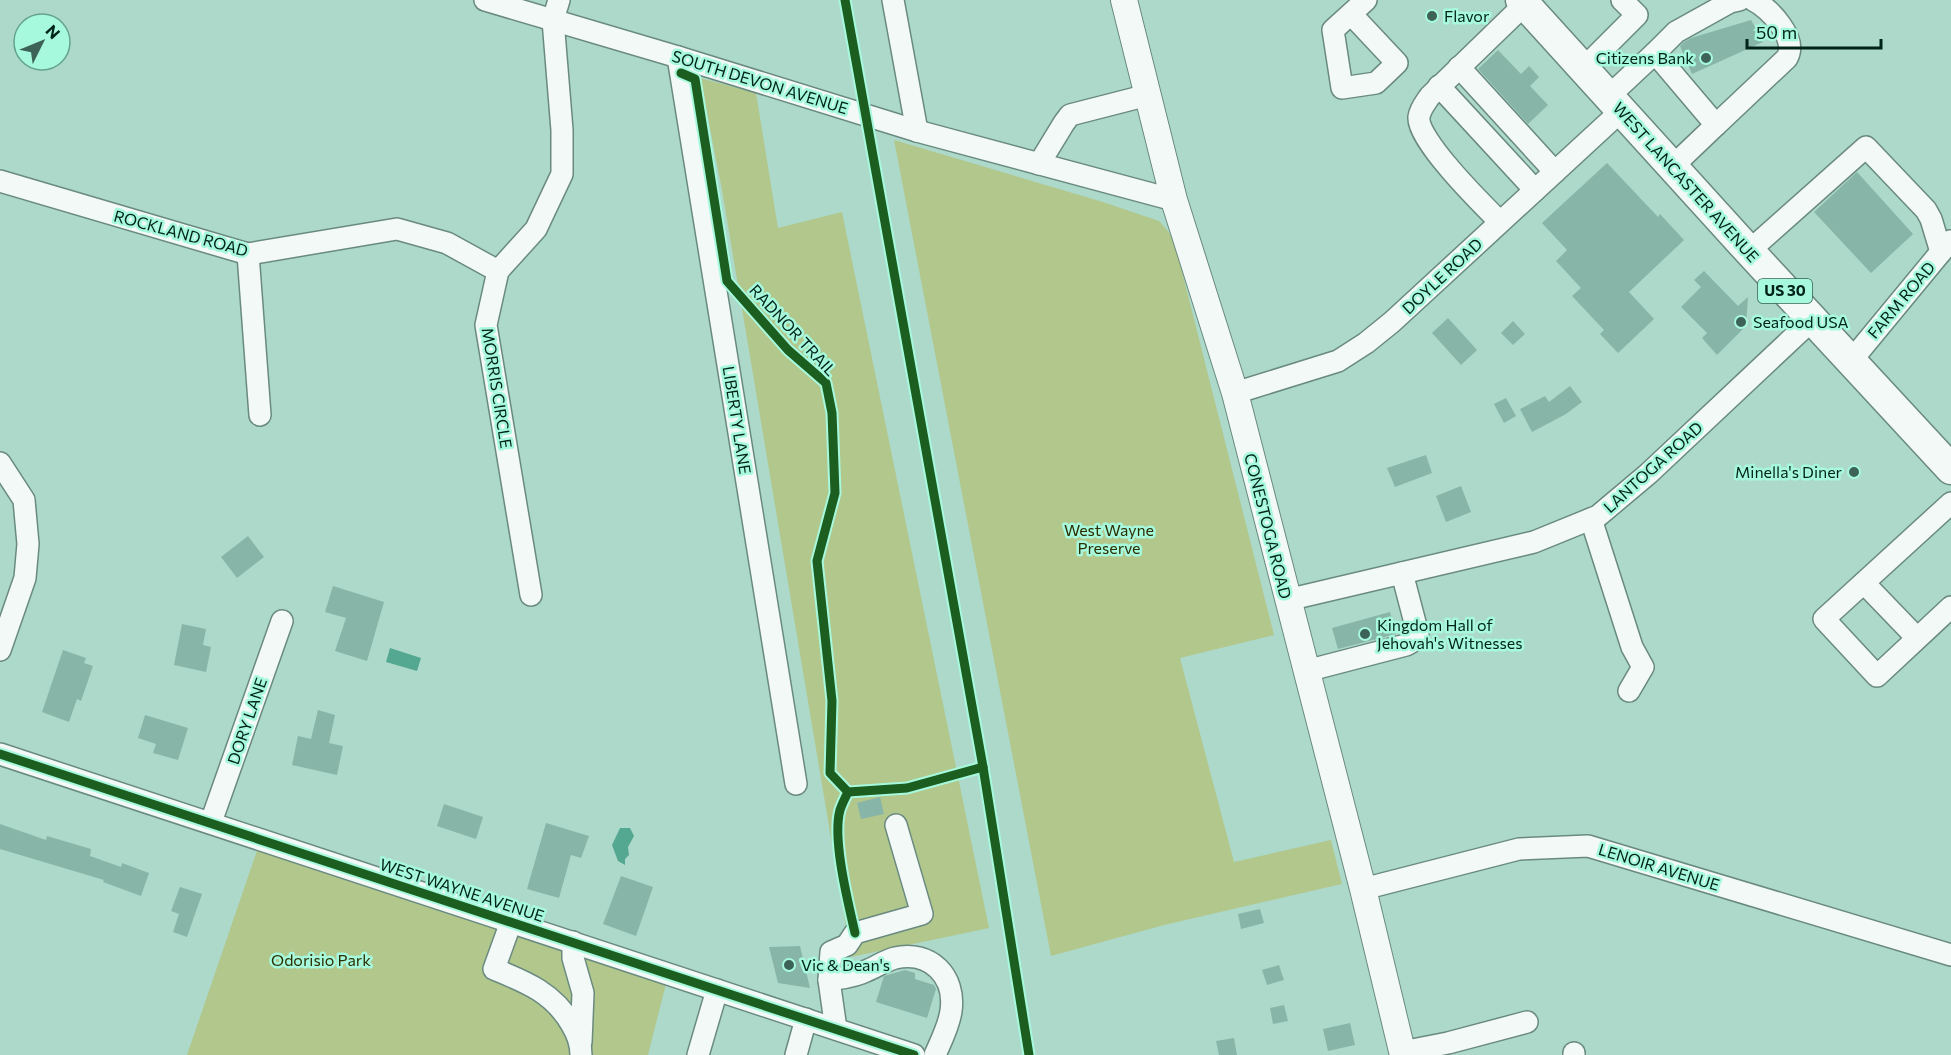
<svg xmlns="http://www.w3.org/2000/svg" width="1951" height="1055" viewBox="0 0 1951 1055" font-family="Commissioner,sans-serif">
<rect width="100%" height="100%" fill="#add9ca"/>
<!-- green -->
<g fill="#b1c78c">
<polygon points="700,78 756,93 778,228 842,212 989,928 851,957 722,190"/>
<polygon points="894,140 1103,202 1159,221 1168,231 1175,244 1274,635 1180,658 1234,862 1331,840 1342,884 1164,925 1051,956"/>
<polygon points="261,839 669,972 648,1055 187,1055"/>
</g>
<!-- water -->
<g fill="#54a891">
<polygon points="390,648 421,658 417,671 386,662"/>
<polygon points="620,828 630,828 634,836 628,847 629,855 625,859 625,865 618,861 612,845"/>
</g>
<!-- building -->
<g fill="#87b5a7">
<polygon points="1751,20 1763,42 1692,74 1680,46 1684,42 1691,38"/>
<polygon points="1498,50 1521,74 1529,66 1539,77 1530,86 1548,105 1528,124 1478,69"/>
<polygon points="1607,163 1658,217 1660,214 1684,240 1629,292 1654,319 1618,353 1600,334 1604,330 1572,296 1581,288 1556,261 1567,250 1542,223"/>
<polygon points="1857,172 1913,234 1871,273 1814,212"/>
<polygon points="1704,271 1738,306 1748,297 1746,326 1717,355 1702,338 1707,333 1681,307 1701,287 1694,280"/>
<polygon points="1448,318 1477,350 1461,365 1432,333"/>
<polygon points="1513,321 1525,334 1513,345 1501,333"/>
<polygon points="1570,386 1582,402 1566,414 1532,432 1520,409 1545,396 1549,402"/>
<polygon points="1506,398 1516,416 1504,423 1494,404"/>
<polygon points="1426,455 1432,473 1395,487 1387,468"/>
<polygon points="1461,486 1471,512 1446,522 1436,496"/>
<polygon points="248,536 264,557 237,578 221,557"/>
<polygon points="333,586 384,602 367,661 335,651 346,618 325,612"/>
<polygon points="1390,612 1396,634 1338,649 1332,628"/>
<polygon points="182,624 206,629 203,645 211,647 206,672 174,665"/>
<polygon points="63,650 86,658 84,663 93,666 81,701 77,699 69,722 42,712"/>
<polygon points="318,710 335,715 329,743 343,746 337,775 292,765 298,736 311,739"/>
<polygon points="145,715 188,728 178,760 153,753 156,744 138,738"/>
<polygon points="880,797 884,814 861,819 857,803"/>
<polygon points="444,804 483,817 476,839 437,826"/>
<polygon points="546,823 589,836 581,858 571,855 559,898 527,889"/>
<polygon points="0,824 46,840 47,836 91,849 90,856 121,867 122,863 149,873 141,896 103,882 104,880 0,849"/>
<polygon points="621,876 653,887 636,936 603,924"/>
<polygon points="180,887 202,894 187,937 173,932 179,914 171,911"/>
<polygon points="1260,909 1264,923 1241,929 1238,914"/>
<polygon points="800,946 810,988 778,983 769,947"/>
<polygon points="1279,965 1284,980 1267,985 1262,970"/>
<polygon points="905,970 915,973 915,979 934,985 936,989 927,1018 876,1002 884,976"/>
<polygon points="1284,1005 1288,1021 1273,1024 1270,1008"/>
<polygon points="1350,1023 1355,1045 1328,1051 1323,1029"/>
<polygon points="1234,1038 1237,1055 1219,1055 1216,1041"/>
</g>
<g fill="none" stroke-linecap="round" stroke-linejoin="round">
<!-- minor casing -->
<g stroke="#6a8a80" stroke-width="24">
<g id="minor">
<polyline points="485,0 678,57 917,131 1174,200"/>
<polyline points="893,0 917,131"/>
<polyline points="1351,14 1397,63 1376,83 1342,88 1333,30 1366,0"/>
<polyline points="1655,53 1676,32 1730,2 1739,0"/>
<polyline points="678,57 796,784"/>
<polyline points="1459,67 1555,172"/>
<polyline points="1583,69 1637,15 1622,0"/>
<polyline points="1439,86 1535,190"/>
<polyline points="1608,97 1655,53 1716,125 1672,167"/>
<path d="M1716 125 1787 58C1798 38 1770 9 1753 0"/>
<polyline points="1039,164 1064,123 1070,115 1148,95"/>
<polyline points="0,181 248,254 397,229 447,243 498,271"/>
<path d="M1500 222C1483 205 1416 139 1419 117 1420 109 1426 102 1430 96L1525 4"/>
<polyline points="1749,251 1866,147 1926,210 1931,219 1941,252"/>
<polyline points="248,254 260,415"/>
<polyline points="1851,361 1950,241"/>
<polyline points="1235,393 1338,361 1366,343 1392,322 1621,111"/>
<polyline points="0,463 24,500 28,544 25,578 0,650"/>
<polyline points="1951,503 1824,619 1877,676 1951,607"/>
<polyline points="1591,519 1632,647 1643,667 1629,691"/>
<polyline points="1864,583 1917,638"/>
<polyline points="531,595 486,325 498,271 536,229 562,174 562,130 553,20 559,0"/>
<polyline points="1287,600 1534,542 1598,516 1648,474 1812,320"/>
<polyline points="1306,671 1406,645 1415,640 1418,634 1402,573"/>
<polyline points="0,754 914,1055"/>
<polyline points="211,822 282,621"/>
<polyline points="1363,889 1519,849 1588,846 1951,955"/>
<path d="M511 922 494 969C526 982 554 993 572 1025 578 1035 581 1043 581 1055"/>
<polyline points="573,942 573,958 583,993 581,1042"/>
<path d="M829 980C841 978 855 977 866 971 876 967 884 961 895 958 930 950 956 976 951 1011 949 1026 941 1041 935 1055"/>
<polyline points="836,1029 829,980 831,952 847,945 855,933 922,914 896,825"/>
<polyline points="1402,1052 1448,1043 1527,1022"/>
<polyline points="698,1055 717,990"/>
<polyline points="796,1055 806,1019"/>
<polyline points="1574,1055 1574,1053"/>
</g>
</g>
<!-- major casing -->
<g stroke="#6a8a80" stroke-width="28">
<polyline id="major" points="1124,0 1174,200 1235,393 1363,889 1403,1055"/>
</g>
<!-- highway casing -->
<g stroke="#6a8a80" stroke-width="33">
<polyline id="highway" points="1521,0 1749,251 1951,469"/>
</g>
<!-- minor -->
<use href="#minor" stroke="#f3f9f7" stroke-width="21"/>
<!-- major -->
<use href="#major" stroke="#f3f9f7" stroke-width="26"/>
<!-- highway -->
<use href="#highway" stroke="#f3f9f7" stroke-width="30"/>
<!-- cycleway casing -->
<g stroke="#a7f9dd" stroke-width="13">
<g id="cycleway">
<polyline points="845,0 983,767 1029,1055"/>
<polyline points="681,73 695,79 727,281 788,350 826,383 832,413 835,493 817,561 832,701 830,773 848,792 907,788 983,767"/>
<polyline points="0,754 914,1055"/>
<path d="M848 792C845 798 842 804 840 810 832 839 848 902 855 933"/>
</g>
</g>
<!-- cycleway -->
<use href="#cycleway" stroke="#1b5e20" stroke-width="9"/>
</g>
<!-- markers -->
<g fill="#3d6358" stroke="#a7f9dd" stroke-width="2">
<circle cx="1432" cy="16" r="6"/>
<circle cx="1706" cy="58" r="6"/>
<circle cx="1741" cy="322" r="6"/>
<circle cx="1854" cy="472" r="6"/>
<circle cx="1365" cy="634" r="6"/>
<circle cx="789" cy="965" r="6"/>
</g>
<g text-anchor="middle" stroke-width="5" stroke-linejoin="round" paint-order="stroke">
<!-- shield labels -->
<rect fill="#a7f9dd" stroke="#326354" stroke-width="1.5" x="1758" y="279" width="54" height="24" rx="4.5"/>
<g font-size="15" font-weight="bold" fill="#00231a">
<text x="1785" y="296">US 30</text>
</g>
<!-- poi labels -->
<g font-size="16" fill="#00231a" stroke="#a7f9dd" text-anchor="start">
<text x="1444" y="22">Flavor</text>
<text x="1694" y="64" text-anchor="end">Citizens Bank</text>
<text x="1753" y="328">Seafood USA</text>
<text x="1842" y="478" text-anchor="end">Minella's Diner</text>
<text x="1377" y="631">Kingdom Hall of<tspan x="1377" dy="18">Jehovah's Witnesses</tspan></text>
<text x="801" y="971">Vic &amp; Dean's</text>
</g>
<!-- street labels -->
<g font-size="16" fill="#00231a" stroke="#a7f9dd">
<text transform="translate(760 82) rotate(17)" y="6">SOUTH DEVON AVENUE</text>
<text transform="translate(1686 182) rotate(48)" y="6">WEST LANCASTER AVENUE</text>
<text transform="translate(181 233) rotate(15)" y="6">ROCKLAND ROAD</text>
<text transform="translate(1442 276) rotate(-43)" y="6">DOYLE ROAD</text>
<text transform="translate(1901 300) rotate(-50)" y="6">FARM ROAD</text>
<text transform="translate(793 330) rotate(47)" y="6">RADNOR TRAIL</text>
<text transform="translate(497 388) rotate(81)" y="6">MORRIS CIRCLE</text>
<text transform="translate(737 420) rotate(81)" y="6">LIBERTY LANE</text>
<text transform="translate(1653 467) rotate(-42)" y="6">LANTOGA ROAD</text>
<text transform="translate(1268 526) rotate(76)" y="6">CONESTOGA ROAD</text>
<text transform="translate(247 721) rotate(-71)" y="6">DORY LANE</text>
<text transform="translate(1659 867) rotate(17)" y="6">LENOIR AVENUE</text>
<text transform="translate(462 890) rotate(18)" y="6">WEST WAYNE AVENUE</text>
</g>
<!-- park labels -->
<g font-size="16" fill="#2d2e01" stroke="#a7f9dd">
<text x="1109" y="536">West Wayne<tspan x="1109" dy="18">Preserve</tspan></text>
<text x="321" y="966">Odorisio Park</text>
</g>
</g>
<!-- north arrow -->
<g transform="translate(42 42) rotate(47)"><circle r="28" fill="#a7f9dd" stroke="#64a38f" stroke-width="1.5"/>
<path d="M0-4.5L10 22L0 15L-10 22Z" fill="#3d6358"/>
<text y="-9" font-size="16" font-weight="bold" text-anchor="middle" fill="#00231a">N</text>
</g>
<!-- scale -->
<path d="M1747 39v9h134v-9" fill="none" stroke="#00231a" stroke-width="3"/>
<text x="1756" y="39" font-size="18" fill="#00231a" stroke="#a7f9dd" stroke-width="4.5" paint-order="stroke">50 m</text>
</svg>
